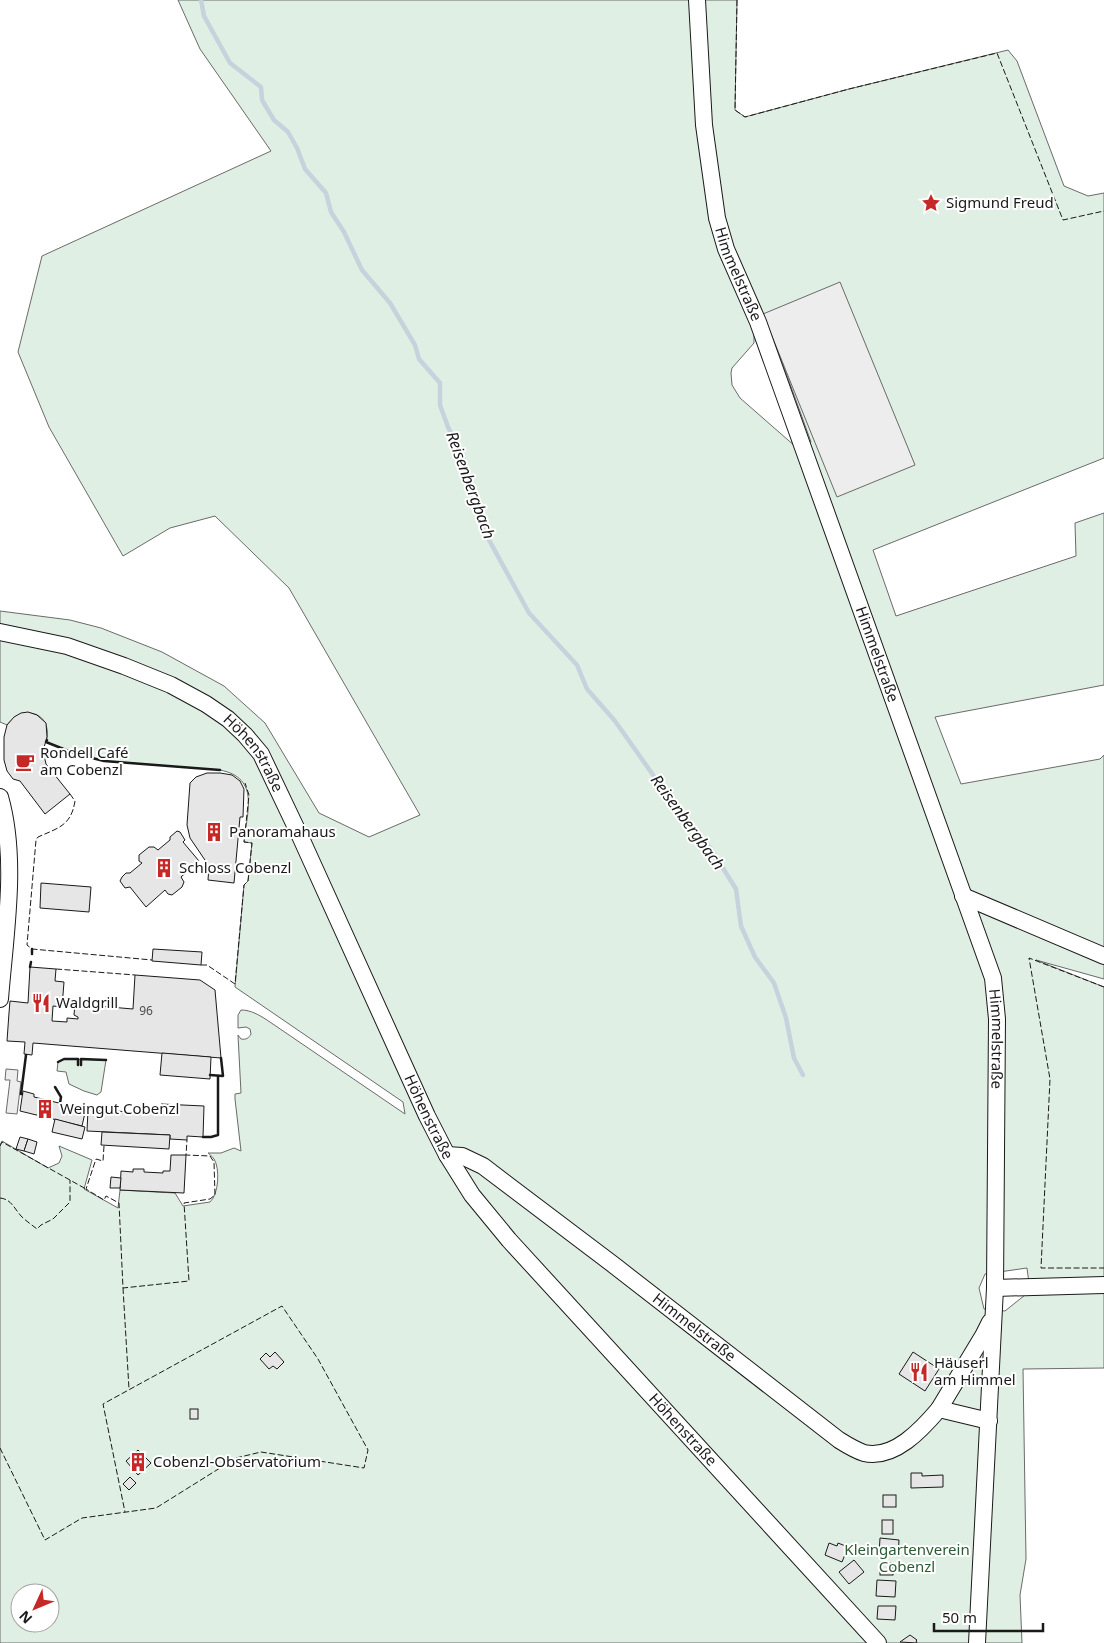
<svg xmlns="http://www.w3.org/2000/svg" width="1104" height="1643" viewBox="0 0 1104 1643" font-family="'Noto Sans',sans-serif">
<rect width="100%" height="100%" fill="#fff"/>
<!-- green -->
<g fill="#e0efe3" stroke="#6a6a6a" fill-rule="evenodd">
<path d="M178 0H737L735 110 745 117 849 89 1008 50 1017 61 1064 186 1088 196 1104 193V458L873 550 896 616 1076 556 1075 523 1104 513V685L935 717 961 784 1100 759 1104 755V979L1036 960 1104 987V1368L1023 1369 1026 1559 1020 1595 1022 1643H0V1145L2 1141 48 1168 59 1163 62 1156 59 1146 92 1160 84 1189 118 1208 120 1190 175 1193 183 1206 210 1202C219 1194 220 1168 214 1159 213 1157 209 1154 208 1153H221L234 1148 241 1151 235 1099V1094L241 1093 238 1035 241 1039C246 1040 249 1038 251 1034L250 1029 246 1027 238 1028V1015L241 1010C251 1010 259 1015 267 1020L405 1114 403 1102 235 987 244 885 248 881 252 843 244 842C247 811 260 778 220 770L104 761 76 754 46 742C54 713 24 703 7 725L0 722V611L70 620 101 628 162 652 224 686 265 723 319 813 369 837 420 815 289 588 215 516 170 528 123 556 49 427 18 352 42 256 271 151 200 49ZM763 314 773 337 811 442 796 447 740 398 732 385 731 373 732 368 754 343V333ZM1027 1268 1030 1291 1005 1311 984 1309 979 1288 985 1274ZM20 1593H50V1623H20Z"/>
<polygon points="64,1059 106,1060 101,1092 97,1095 84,1091 69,1084 66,1072 57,1071 58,1062"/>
</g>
<!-- parking -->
<g fill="#ededed" stroke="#6a6a6a">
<polygon points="840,282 915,465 837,497 763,314"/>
<polygon points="6,1069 18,1070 17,1081 21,1082 17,1114 6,1113 10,1080 5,1080"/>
</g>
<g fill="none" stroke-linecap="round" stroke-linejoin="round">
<!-- stream -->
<polyline stroke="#c6d2dc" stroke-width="4.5" points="201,0 204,16 230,63 261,87 262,100 274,120 288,132 297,148 305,169 326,193 331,212 344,232 362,270 390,303 415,345 419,359 440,383 440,405 448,427 464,460 469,481 483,529 529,613 577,665 587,689 615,721 682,816 711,849 736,889 741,926 755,957 774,983 786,1018 794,1058 803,1075"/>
</g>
<!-- building -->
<g fill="#e6e6e6" stroke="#1a1a1a">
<polygon points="28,712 37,715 46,723 47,737 43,751 46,764 70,794 45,814 20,781 13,779 7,771 4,760 4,737 7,725 14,717 21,713"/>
<polygon points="207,773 220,773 232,775 240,781 244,789 243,817 240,817 234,883 208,880 209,866 190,838 187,825 190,783 196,777"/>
<polygon points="177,831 180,832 185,840 183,842 199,861 181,877 184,882 182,887 172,895 168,894 165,890 146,907 130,887 125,888 120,881 122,877 126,873 130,873 142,863 139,861 139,855 149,847 154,847 158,850 170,840 170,837"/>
<polygon points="41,883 91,887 89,912 40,908"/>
<polygon points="153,949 202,952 201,965 152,961"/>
<polygon points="30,967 56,969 55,981 64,982 62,1007 53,1006 52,1021 67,1022 67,1018 78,1019 78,1017 74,1015 75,1004 133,1009 135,975 200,980 215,990 221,1058 33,1043 32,1055 24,1054 25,1042 7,1041 9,1013 10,1001 28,1003"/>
<polygon points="162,1053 211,1057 210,1079 160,1075"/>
<polygon points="23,1091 34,1094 34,1097 63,1104 62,1107 85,1113 82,1126 20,1111"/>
<polygon points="161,1104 204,1106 203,1137 187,1136 187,1140 170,1139 170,1135 87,1131 88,1110 161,1113"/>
<polygon points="55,1119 85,1127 82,1139 52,1132"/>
<polygon points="102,1132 170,1135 169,1149 101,1145"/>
<polygon points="20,1137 28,1139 24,1151 16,1149"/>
<polygon points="28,1139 37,1142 34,1154 24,1151"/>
<polygon points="171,1155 186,1155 184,1193 120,1190 121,1171 133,1172 133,1169 144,1169 144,1172 163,1173 163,1171 170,1171"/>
<polygon points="111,1177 121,1178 120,1188 110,1188"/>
<polygon points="275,1352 284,1362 277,1369 273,1366 269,1369 260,1359 266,1353 270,1357"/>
<polygon points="913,1352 939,1369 925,1391 899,1374"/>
<rect x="190" y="1409" width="8" height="10"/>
<polygon points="138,1450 151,1463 138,1475 126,1461"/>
<polygon points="911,1473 922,1473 922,1476 943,1475 943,1487 911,1488"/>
<polygon points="130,1477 136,1483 129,1490 123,1484"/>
<rect x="883" y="1495" width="13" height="12"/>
<rect x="882" y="1520" width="11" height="14"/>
<polygon points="880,1538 899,1540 898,1556 879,1555"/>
<polygon points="829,1543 837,1546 838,1543 848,1547 842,1562 825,1555"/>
<polygon points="854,1560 864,1572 849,1584 839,1572"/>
<rect x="880" y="1563" width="13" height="12"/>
<polygon points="877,1580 896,1581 895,1597 876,1596"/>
<polygon points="878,1606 896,1606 895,1620 877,1619"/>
<polygon points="910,1635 917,1640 916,1641 917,1643 900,1642"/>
</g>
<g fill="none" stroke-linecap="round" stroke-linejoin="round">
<!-- minor casing -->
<g stroke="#1a1a1a" stroke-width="18">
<g id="minor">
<path id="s1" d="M697 0 704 125 717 218 726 249 758 322 993 978 997 1019 995 1288 977 1643"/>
<path id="s2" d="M0 632 67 646 124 666 171 685 206 704 228 719 245 735 261 754 300 836 427 1116 447 1155 472 1195 509 1240 878 1643"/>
<path d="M0 797C18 860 5 934 0 999"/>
<polyline points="963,896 1104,956"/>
<path id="s3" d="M447 1155 462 1156 483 1166 615 1266 839 1440C847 1445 855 1450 864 1453 894 1460 922 1429 939 1409L989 1421"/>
<polyline points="995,1288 1104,1285"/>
<polyline points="939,1409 983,1336 990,1322"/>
</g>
</g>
<!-- minor -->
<use href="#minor" stroke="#fff" stroke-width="16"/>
<!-- fence -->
<g stroke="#1a1a1a" stroke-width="1" stroke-dasharray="6 2.5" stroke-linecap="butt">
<polyline points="737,0 735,110 745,117 849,89 997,53 1063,220 1104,211"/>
<path d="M70 794 75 801C71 826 58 828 38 837L36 840 27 945 32 949 152 960"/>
<polyline points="201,965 207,965 235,984 244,885 248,881 252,843 244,842 249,795 245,783"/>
<polyline points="56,969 135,975"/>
<polyline points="1104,987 1029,958 1050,1079 1041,1268 1104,1268"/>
<polyline points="0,1146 2,1142 86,1189"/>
<polyline points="104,1146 103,1161 96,1159 86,1189 104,1200 106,1196 119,1203 123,1288 189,1281 184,1203 210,1199 215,1195 214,1162 210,1156 186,1155 187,1140"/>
<path d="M0 1198C11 1199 14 1208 21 1216 26 1221 32 1225 37 1229L41 1225 53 1219 70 1202V1180"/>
<polyline points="123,1288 129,1389"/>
<polyline points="0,1448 45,1540 82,1518 156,1508 236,1458 261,1452 364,1468 368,1450 318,1359 282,1306 103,1404 125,1512"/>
</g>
<!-- wall -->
<g stroke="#1a1a1a" stroke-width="2.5">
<polyline points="47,740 46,742 76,754 104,761 220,770"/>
<polyline points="32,954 32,949"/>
<polyline points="30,967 31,962"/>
<polyline points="58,1062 64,1059 78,1059 78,1065"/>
<polyline points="81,1065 81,1059 106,1060"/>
<polyline points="210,1075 223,1076 221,1058"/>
<polyline points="55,1087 61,1097 60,1103"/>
<polyline points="22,1094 21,1094 26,1055"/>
<polyline points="203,1137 211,1137 218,1135 218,1076"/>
</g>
</g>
<!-- icons -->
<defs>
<g id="sight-bare" transform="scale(1.5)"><path d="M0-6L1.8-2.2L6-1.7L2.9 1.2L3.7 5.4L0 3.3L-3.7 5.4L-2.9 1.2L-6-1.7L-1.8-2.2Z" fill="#c62828" stroke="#fff" stroke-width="2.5" paint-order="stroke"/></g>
<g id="cafe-bare" transform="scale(1.5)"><path d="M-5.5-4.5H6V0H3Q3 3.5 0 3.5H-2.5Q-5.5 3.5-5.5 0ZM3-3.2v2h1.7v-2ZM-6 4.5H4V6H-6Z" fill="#c62828" stroke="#fff" stroke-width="2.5" paint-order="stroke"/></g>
<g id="building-bare" transform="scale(1.5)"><path d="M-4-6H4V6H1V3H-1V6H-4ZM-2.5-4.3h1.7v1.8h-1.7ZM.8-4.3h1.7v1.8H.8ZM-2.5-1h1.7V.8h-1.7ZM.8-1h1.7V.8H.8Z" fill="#c62828" stroke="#fff" stroke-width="2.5" paint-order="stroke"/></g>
<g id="restaurant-bare" transform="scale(1.5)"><path d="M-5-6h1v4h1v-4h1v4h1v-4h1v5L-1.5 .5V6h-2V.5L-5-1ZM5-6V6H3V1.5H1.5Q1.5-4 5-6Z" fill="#c62828" stroke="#fff" stroke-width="2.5" paint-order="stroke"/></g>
</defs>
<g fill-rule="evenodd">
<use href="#sight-bare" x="931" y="203"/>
<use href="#cafe-bare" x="25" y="762"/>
<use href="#building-bare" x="214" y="832"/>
<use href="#building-bare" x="164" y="868"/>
<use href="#restaurant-bare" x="41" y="1003"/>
<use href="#building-bare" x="45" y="1109"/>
<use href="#restaurant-bare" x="919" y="1372"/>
<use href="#building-bare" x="138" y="1462"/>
</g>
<g text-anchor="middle" stroke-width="4" stroke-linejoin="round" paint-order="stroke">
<!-- number labels -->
<g font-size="12" fill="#4d4d4d">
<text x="146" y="1015">96</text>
</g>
<!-- poi labels -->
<g font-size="15" fill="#1a1a1a" stroke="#fff" text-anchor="start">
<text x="946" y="208">Sigmund Freud</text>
<text x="40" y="758">Rondell Café<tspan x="40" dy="17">am Cobenzl</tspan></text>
<text x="229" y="837">Panoramahaus</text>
<text x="179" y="873">Schloss Cobenzl</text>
<text x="56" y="1008">Waldgrill</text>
<text x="60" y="1114">Weingut Cobenzl</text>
<text x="934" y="1368">Häuserl<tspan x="934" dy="17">am Himmel</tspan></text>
<text x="153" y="1467">Cobenzl-Observatorium</text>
</g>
<!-- street labels -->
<g font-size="15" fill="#1a1a1a" stroke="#fff">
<text dy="5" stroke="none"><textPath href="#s1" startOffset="279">Himmelstraße</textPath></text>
<text dy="5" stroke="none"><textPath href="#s1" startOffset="684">Himmelstraße</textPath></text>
<text dy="5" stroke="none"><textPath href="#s2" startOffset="289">Höhenstraße</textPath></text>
<text dy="5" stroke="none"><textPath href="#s1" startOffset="1089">Himmelstraße</textPath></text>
<text dy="5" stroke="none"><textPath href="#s2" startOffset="694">Höhenstraße</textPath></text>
<text dy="5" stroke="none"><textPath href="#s3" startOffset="304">Himmelstraße</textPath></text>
<text dy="5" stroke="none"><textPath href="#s2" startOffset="1099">Höhenstraße</textPath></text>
</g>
<!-- park labels -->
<g font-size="15" fill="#2b5a34" stroke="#fff">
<text x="907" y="1555">Kleingartenverein<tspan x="907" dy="17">Cobenzl</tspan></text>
</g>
<!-- water labels -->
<g font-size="16" font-style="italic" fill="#1a1a1a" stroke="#fff">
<text transform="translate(471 485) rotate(70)" y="6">Reisenbergbach</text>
<text transform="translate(688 822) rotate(54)" y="6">Reisenbergbach</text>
</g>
</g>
<!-- north arrow -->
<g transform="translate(35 1608) rotate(226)"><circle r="24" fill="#ffffff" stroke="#a3a3a3"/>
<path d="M0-4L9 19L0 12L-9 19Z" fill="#c62828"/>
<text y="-8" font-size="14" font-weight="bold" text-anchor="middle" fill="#1a1a1a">N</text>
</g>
<!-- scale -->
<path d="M934 1623v8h109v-8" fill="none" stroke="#1a1a1a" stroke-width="2.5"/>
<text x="942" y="1623" font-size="15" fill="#1a1a1a" stroke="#ffffff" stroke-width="4" paint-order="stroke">50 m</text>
</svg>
